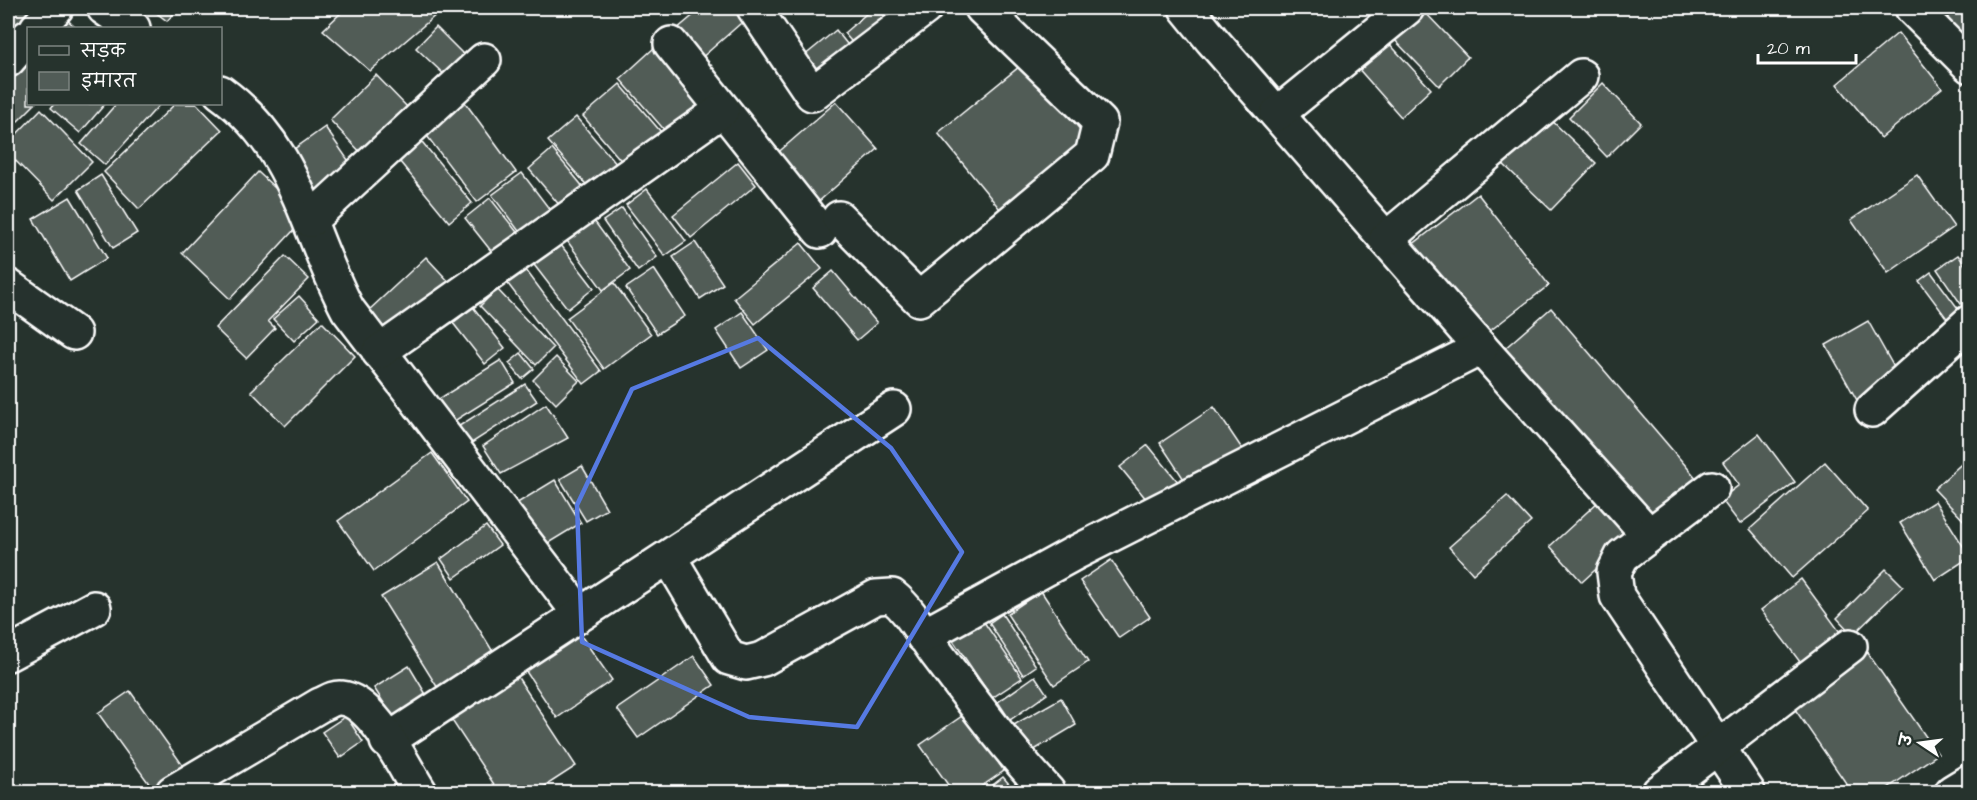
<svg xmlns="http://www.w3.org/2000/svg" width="1977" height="800" viewBox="0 0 1977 800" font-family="'Architects Daughter','Playpen Sans Deva',sans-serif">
<rect width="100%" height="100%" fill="#26332d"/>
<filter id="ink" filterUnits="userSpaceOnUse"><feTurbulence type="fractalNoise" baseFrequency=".0167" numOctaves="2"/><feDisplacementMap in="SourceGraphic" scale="12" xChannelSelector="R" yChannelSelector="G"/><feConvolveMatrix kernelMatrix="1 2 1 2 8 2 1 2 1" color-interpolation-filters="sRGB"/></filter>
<g filter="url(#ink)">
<!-- building -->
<g fill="#515c57" stroke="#fff" stroke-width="1.5">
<polygon points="8,8 40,8 8,50"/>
<polygon points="150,8 179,8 167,21"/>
<polygon points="346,8 444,8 370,71 323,30"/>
<polygon points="702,8 740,8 748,17 683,74 658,45"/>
<polygon points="873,8 878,8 890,22 858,49 844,33"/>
<polygon points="1421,8 1468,57 1439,86 1391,36"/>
<polygon points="1957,8 1970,8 1970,52 1941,24"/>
<polygon points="59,12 76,28 44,28"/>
<polygon points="436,27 469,60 450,80 416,48"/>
<polygon points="836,30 851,49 820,75 804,56"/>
<polygon points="1898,33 1942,88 1881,138 1837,84"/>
<polygon points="1385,39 1431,89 1401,117 1356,66"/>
<polygon points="28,44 28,104 35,104 8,131 8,66"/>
<polygon points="654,48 709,110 674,141 620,79"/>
<polygon points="1025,62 1095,148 1008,219 938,133"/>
<polygon points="376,75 412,112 365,157 330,120"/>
<polygon points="1603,83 1641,123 1607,157 1569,117"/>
<polygon points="620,84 667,139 630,171 583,116"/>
<polygon points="464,101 516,172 477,202 424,132"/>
<polygon points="836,102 878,149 808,211 766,163"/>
<polygon points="54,104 105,104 80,133 51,108"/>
<polygon points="116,104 160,104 105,165 81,144"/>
<polygon points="175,104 197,104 222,130 139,209 104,172"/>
<polygon points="41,109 92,162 54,200 8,153 8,143"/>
<polygon points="1545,114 1596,163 1551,210 1500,161"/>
<polygon points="576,117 618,166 591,190 548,141"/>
<polygon points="325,127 355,170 320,195 290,152"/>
<polygon points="414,132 472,203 449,222 391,151"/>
<polygon points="552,149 584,188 561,207 529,169"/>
<polygon points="738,162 756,185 691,238 673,215"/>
<polygon points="258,172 306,217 230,299 182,253"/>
<polygon points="522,173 557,219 527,242 492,195"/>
<polygon points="101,175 137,233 113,248 78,190"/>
<polygon points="1917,175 1954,227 1888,273 1851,220"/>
<polygon points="647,189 686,241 665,256 626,205"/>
<polygon points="1478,194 1549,285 1473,344 1403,252"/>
<polygon points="70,197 107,258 70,281 33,219"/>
<polygon points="490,198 524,241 499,261 465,218"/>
<polygon points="622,208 657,257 638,271 603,221"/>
<polygon points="592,218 630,270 603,290 565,238"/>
<polygon points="554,236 594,288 568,309 528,257"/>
<polygon points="695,242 723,284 700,299 673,257"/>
<polygon points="801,243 822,269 755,324 734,298"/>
<polygon points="1958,255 1970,272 1969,316 1937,269"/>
<polygon points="285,256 309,279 268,321 275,328 246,358 215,328"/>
<polygon points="426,257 452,285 393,339 368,311"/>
<polygon points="517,258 601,371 584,384 499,272"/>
<polygon points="654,269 685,316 657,334 626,288"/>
<polygon points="833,271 877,323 857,340 813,288"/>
<polygon points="1931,272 1963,315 1951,324 1919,281"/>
<polygon points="614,283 651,334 604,369 567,318"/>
<polygon points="497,289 553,348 536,365 480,306"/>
<polygon points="299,296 319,318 294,341 273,319"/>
<polygon points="473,307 505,348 485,364 453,323"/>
<polygon points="1551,308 1703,486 1655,528 1504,349"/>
<polygon points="742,312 768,350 741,368 716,330"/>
<polygon points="1868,321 1900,378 1858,402 1826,345"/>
<polygon points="322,322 355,356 285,426 251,391"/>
<polygon points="521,353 534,369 522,379 509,363"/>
<polygon points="556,357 579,381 556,404 533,380"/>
<polygon points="501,360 515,383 440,430 426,407"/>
<polygon points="525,384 537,401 467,446 456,428"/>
<polygon points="546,404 568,438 501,474 483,446"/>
<polygon points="1214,407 1255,468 1201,505 1160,443"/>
<polygon points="1759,434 1795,482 1740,524 1721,499 1739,485 1723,462"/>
<polygon points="1148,445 1188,494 1160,516 1120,467"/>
<polygon points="432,453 467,502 374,571 338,521"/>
<polygon points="1970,456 1970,527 1934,489"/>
<polygon points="1825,462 1868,511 1792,578 1750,529"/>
<polygon points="582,466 607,509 586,521 560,479"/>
<polygon points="555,480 581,523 540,548 514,505"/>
<polygon points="1507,496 1531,522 1473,574 1449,547"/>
<polygon points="1599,501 1631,537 1582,582 1550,546"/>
<polygon points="1935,501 1970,557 1935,580 1900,523"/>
<polygon points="486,526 500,545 454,578 441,559"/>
<polygon points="1111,560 1150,617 1119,638 1080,581"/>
<polygon points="438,562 495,655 439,690 381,597"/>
<polygon points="1886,569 1903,586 1853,635 1837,618"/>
<polygon points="1801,579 1840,632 1800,662 1761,610"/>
<polygon points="1041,591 1088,662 1054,685 1007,614"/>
<polygon points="1002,614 1036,666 1023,675 989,623"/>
<polygon points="982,619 1022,678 992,698 952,639"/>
<polygon points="577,630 612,680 557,718 523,667"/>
<polygon points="1867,652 1938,754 1882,792 1839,792 1848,786 1792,705"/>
<polygon points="694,656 714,685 638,738 617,709"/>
<polygon points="409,666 427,696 393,717 374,688"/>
<polygon points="515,673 576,766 536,792 499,792 449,716"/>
<polygon points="1035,676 1047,694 1010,720 998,702"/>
<polygon points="130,691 191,777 168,792 155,792 98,713"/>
<polygon points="1061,698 1076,725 1021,758 1005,730"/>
<polygon points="965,714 1004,771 973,792 953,792 920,745"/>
<polygon points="346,716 363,742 340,758 322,732"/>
<polygon points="1003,777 1016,792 984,792"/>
</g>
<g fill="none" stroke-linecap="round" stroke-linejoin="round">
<!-- minor casing -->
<g stroke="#fff" stroke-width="38">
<g id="minor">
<polyline points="104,8 133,28"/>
<polyline points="754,8 812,94 925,8"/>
<polyline points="1186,8 1212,40 1481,348 1648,534"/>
<polyline points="1912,8 1970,66"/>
<polyline points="37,28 56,8"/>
<polyline points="671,44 820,231"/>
<polyline points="8,60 28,37"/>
<path d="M220 92C298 148 306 231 348 310L580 614"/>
<polyline points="1277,114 1407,8"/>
<polyline points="839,218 919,299 1092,155 1100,122 982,8"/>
<polyline points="310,220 484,60"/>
<polyline points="1386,239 1581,76"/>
<polyline points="8,286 74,333"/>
<polyline points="379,352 722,110"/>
<polyline points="1872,410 1970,322"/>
<polyline points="1712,488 1622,556 1614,572 1617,596 1748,792"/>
<path d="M669 557 729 658 746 663 763 659 876 597 892 596C912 612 922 634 937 654 973 702 1008 749 1048 792"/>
<polyline points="923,636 1073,554 1481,348"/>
<polyline points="8,654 94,608"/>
<polyline points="387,741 894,409"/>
<path d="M173 792 320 705C326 703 334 697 341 698 374 701 403 766 420 792"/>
<polyline points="1659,792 1850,646"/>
<polyline points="1952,792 1970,781"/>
</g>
</g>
<!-- minor -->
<use href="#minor" stroke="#26332d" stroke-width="33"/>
</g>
</g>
<!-- marked area -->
<path fill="none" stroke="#567ae2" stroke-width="4.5" stroke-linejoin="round" d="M758 338 891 448 962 552 857 727 749 717 582 642 577 505 632 389Z"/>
<!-- margin -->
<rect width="1977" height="800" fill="none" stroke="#26332d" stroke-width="30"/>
<rect x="15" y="15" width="1947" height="770" fill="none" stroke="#fff" stroke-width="2" filter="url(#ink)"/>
<!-- legend -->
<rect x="27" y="27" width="195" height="78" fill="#26332d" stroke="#7d8581" stroke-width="1.5"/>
<rect x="39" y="46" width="30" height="9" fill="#26332d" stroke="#7d8581" stroke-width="1.5"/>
<text x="81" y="57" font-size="18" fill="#ffffff">सड़क</text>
<rect x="39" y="72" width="30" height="18" fill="#515c57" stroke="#7d8581" stroke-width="1.5"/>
<text x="81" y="87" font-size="18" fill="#ffffff">इमारत</text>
<!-- north arrow -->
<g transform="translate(1920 743) rotate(283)" stroke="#26332d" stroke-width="4.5" paint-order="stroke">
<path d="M0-4.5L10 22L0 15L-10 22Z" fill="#ffffff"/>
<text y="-9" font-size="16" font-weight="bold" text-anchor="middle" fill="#ffffff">उ</text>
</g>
<!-- scale -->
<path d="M1758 54v9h98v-9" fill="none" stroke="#ffffff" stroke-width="3"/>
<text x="1767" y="54" font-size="18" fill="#ffffff" stroke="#26332d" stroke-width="4.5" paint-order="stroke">20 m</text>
</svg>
